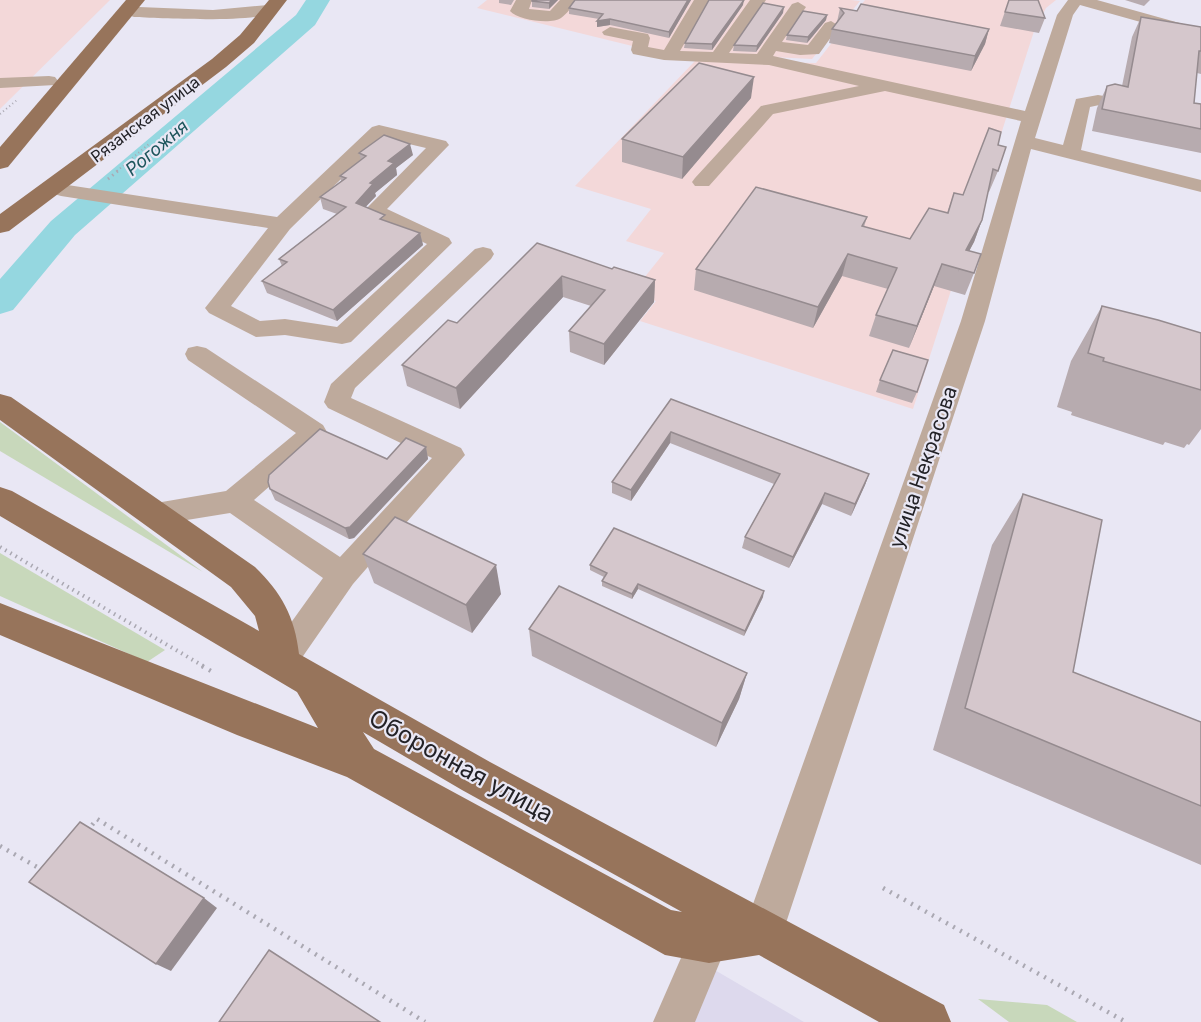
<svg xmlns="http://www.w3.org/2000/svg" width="1201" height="1022" viewBox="0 0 1201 1022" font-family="Inter,sans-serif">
<rect width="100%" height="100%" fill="#e9e7f4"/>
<!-- industrial -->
<g fill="#f3d8d9">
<polygon points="0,0 110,0 0,109"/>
<polygon points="487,0 851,0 860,1 812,59 675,52 669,55 477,8"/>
<polygon points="865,0 1056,0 1046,8 1035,28 913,409 640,321 656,301 632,293 664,253 626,241 651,209 575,186 695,61 816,63"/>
</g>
<!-- built -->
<polygon fill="#ddd9ed" points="713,969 804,1022 693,1022"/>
<!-- green -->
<g fill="#c8d8bb">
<polygon points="0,422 203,572 0,451"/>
<polygon points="0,553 165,650 147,662 0,596"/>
<polygon points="978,999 1047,1005 1077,1022 1009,1022"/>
</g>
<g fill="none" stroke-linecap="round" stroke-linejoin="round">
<!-- river -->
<polygon fill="#95d7e0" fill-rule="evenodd" points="306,0 330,0 315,25 75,235 13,310 0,314 0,279 51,221 296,15"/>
<!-- path-far3 -->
<g stroke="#aaa8b2" stroke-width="2" stroke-dasharray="1 3" stroke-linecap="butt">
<polyline points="0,114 17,100"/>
<polyline points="117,171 150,143"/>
</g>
<!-- path-far2 -->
<polyline stroke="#aaa8b2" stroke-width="3" stroke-dasharray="1.5 4" stroke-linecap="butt" points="108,179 119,170"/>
<!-- path-far1 -->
<polyline stroke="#aaa8b2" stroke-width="4" stroke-dasharray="1.5 4.5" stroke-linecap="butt" points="0,547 205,667"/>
<!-- path -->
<g stroke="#aaa8b2" stroke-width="4.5" stroke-dasharray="2 6" stroke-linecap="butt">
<polyline points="202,666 211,671"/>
<polyline points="87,831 97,819 425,1022"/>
<polyline points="0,846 44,871"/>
<polyline points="883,888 1126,1022"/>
</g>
<!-- minor -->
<g fill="#beaa9c" fill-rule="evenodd">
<path d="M516 0H532L529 9 550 11 560 0H577C572 6 567 14 561 18 551 25 518 20 510 11Z"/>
<polygon points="694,0 710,0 680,51 713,52 750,0 766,0 729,53 757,54 792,4 798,2 806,7 782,42 808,45 825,23 831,21 839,26 819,54 800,55 776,51 773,56 1025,111 1057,15 1068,0 1097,0 1201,29 1201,39 1080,5 1073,15 1035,138 1063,145 1076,99 1098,95 1104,96 1107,100 1104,104 1090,107 1081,150 1201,180 1201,192 1031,149 985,321 783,932 777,946 763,952 749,946 743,932 961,321 1021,121 885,91 773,114 709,186 695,186 692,182 695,178 761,106 859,86 769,65 664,60 633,54 631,50 633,41 604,35 602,32 610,27 648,34 650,38 648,47 664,50"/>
<path d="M130 1 139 7 213 10 268 5 276 10C264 24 157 18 134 17L128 15 122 6Z"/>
<polygon points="49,76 55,77 58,81 55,85 0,88 0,78"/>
<path d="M379 125 446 141 449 145 387 209 449 238 452 243 351 342 342 344 285 335 256 337 209 313 205 308 209 303 268 228 61 196 54 194 51 190 54 186 61 184 277 217 372 127ZM383 138 426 148 364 211 367 215 427 244 337 327 285 319 260 321 231 306 290 229Z"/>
<polygon points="483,247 491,249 494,254 491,259 355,388 351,398 461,448 465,455 353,584 292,672 281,676 270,672 265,662 270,652 323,578 230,513 156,525 146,522 142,514 146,506 156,503 226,491 296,433 188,360 185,354 188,348 197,346 206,348 323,425 327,432 323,439 254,500 340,557 432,458 328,408 324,402 331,384 475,249"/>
<polygon points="709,920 723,926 729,940 695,1022 653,1022 695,926"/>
</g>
<!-- major -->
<g fill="#97745b" fill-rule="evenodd">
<polygon points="126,0 145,0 8,167 0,169 0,147"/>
<polygon points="269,0 287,0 254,43 226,67 9,231 0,233 0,214 212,59 240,35"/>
<path d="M0 394 11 397 255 567C281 592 295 617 299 654L490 762 944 1005 951 1022H879L759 955 709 963 665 955 347 777 237 735 0 635V603L318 728 297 692 0 516V487L12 491 259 631 255 616 231 587 0 420ZM363 732 462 790 682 912 671 910 374 749Z"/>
</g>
</g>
<!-- wall -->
<g fill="#b7abaf">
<polygon points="499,0 514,0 511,5 499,3"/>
<polygon points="558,0 549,9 532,7 532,1"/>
<polygon points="575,0 691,0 669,38 610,25 597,27 599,19 569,14 569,8"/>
<polygon points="1009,0 1045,18 1039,33 1000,26"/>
<polygon points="1125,0 1150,0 1144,6"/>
<polygon points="743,5 712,50 684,48 685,43"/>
<polygon points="840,8 857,11 989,29 985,44 971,71 829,43 832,29 837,22"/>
<polygon points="783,13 756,52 733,51 734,45"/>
<polygon points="827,15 826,20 807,43 786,40 787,35"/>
<polygon points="1141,17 1201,27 1201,74 1197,73 1194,103 1201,104 1201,153 1092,131 1097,108 1107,86 1122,86 1132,37"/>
<polygon points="751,98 682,179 622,162 622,139"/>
<polygon points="998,145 998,171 989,192 988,192 982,220 974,242 969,251 974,273 965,295 934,286 909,348 869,336 876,315 888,289 842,276 813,328 694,290 696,269 867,217 864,227 910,239 947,213 954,193 963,195"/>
<polygon points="359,153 413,155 396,168 397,175 375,193 376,196 365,207 386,221 420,233 423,245 337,321 267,293 262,281 282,266 279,259 337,214 323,209 320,197 341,181 340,176 361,160"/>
<polygon points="537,243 612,269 655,280 654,302 604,365 570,352 569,331 591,306 563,297 460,409 407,386 402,365 457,323"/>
<polygon points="1102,306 1201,333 1201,429 1189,445 1187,444 1184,448 1165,442 1163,445 1071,415 1072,412 1057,407 1071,361"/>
<polygon points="880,380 917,392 912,403 876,392"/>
<polygon points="671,399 869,474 865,485 851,516 822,504 789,568 742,548 745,537 774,484 670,443 631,501 612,493 612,482"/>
<polygon points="426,447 428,459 354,538 349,539 275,500 270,489 387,459"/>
<polygon points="1023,494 1073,672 1201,722 1201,865 933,750 992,545"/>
<polygon points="363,554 501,594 472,633 374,583"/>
<polygon points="590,565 763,597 744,636 638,589 632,599 602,586 602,581 604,577 590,570"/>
<polygon points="529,629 747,673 739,699 716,747 532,656"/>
</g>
<!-- shaded-wall -->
<g fill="#958b8f">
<polygon points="552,0 558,0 549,9 549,3"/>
<polygon points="688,0 691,0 669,38 669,32"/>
<polygon points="744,0 743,5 712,50 712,44"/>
<polygon points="784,7 783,13 756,52 757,46"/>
<polygon points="827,15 826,20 807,43 808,37"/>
<polygon points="610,19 610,25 597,27 597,21"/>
<polygon points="989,29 985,44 971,71 975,56"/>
<polygon points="754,77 751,98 682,179 683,157"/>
<polygon points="410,144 413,155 396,168 397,175 375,193 376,196 358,215 356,203 388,161"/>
<polygon points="982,220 974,242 958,272 966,250"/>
<polygon points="420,233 423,245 337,321 333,310"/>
<polygon points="848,254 842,276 813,328 818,307"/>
<polygon points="942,264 934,286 909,348 917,326"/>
<polygon points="562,276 563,297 460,409 456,388"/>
<polygon points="655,280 654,302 604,365 604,344"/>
<polygon points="671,432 670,443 631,501 631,490"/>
<polygon points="426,447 428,459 354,538 349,539 345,528"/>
<polygon points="869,474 865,485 851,516 855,504"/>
<polygon points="825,493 822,504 789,568 793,557"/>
<polygon points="496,565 501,594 472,633 466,605"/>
<polygon points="638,584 638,589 632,599 632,594"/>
<polygon points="764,591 763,597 744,636 745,631"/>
<polygon points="747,673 739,699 716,747 722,723"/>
<polygon points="204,898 217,908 171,971 156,964"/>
</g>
<!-- building -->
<g fill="#d5c7cc" stroke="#958b8f" stroke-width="1.5">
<polygon points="532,0 552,0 549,3 532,1"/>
<polygon points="575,0 688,0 669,32 610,19 597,21 603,14 569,8"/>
<polygon points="709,0 744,0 712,44 685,43"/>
<polygon points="1009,0 1038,0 1045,18 1005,12"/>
<polygon points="763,3 784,7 757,46 734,45"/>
<polygon points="861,4 989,29 975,56 832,29 844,13 840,8 857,11"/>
<polygon points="803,11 827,15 808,37 787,35"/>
<polygon points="1141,17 1201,27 1201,51 1199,51 1194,103 1201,104 1201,129 1102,109 1107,86 1115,84 1128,87"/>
<polygon points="699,63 754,77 683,157 622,139"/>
<polygon points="989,128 1001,132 998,145 1006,147 998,171 993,169 982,220 966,250 981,254 974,273 942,264 917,326 876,315 897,268 848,254 818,307 696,269 756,187 867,217 862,226 910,239 929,208 948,213 954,193 963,195"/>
<polygon points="384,135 410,144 388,161 394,163 370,183 373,184 356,203 385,215 380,219 420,233 333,310 262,281 287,262 279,259 346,207 320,197 346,178 340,176 366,156 359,153"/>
<polygon points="537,243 612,269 614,267 655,280 604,344 569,331 605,290 562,276 456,388 402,365 448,320 457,323"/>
<polygon points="1102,306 1158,320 1201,333 1201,390 1103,361 1104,358 1088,353"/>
<polygon points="893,350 928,360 917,392 880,380"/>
<polygon points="671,399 869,474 855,504 825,493 793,557 745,537 780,474 671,432 631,490 612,482"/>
<polygon points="320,429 387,459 406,438 426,447 350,527 345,528 270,489 268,482 269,475"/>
<polygon points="1023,494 1102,520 1073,672 1201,722 1201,806 965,708"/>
<polygon points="395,517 496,565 466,605 363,554"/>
<polygon points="614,528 764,591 745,631 638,584 632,594 602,581 607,573 590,565"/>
<polygon points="559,586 747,673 722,723 529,629"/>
<polygon points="80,822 204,898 156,964 29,882"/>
<polygon points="269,950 380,1022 219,1022"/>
</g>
<g text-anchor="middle" stroke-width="4.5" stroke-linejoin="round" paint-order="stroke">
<!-- far-street labels -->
<g font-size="16" fill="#232227" stroke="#e9e7f4">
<text transform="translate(145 119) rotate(-37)" y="6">Рязанская улица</text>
</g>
<!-- far-water labels -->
<g font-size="18" font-style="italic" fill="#1d555c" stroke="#e9e7f4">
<text transform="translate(157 148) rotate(-40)" y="6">Рогожня</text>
</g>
<!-- street labels -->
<g font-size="20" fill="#232227" stroke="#e9e7f4">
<text transform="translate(923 467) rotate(-71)" y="7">улица Некрасова</text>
</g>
<!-- near-street labels -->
<g font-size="24" fill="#232227" stroke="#e9e7f4">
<text transform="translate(461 766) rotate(29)" y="8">Оборонная улица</text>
</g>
</g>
</svg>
